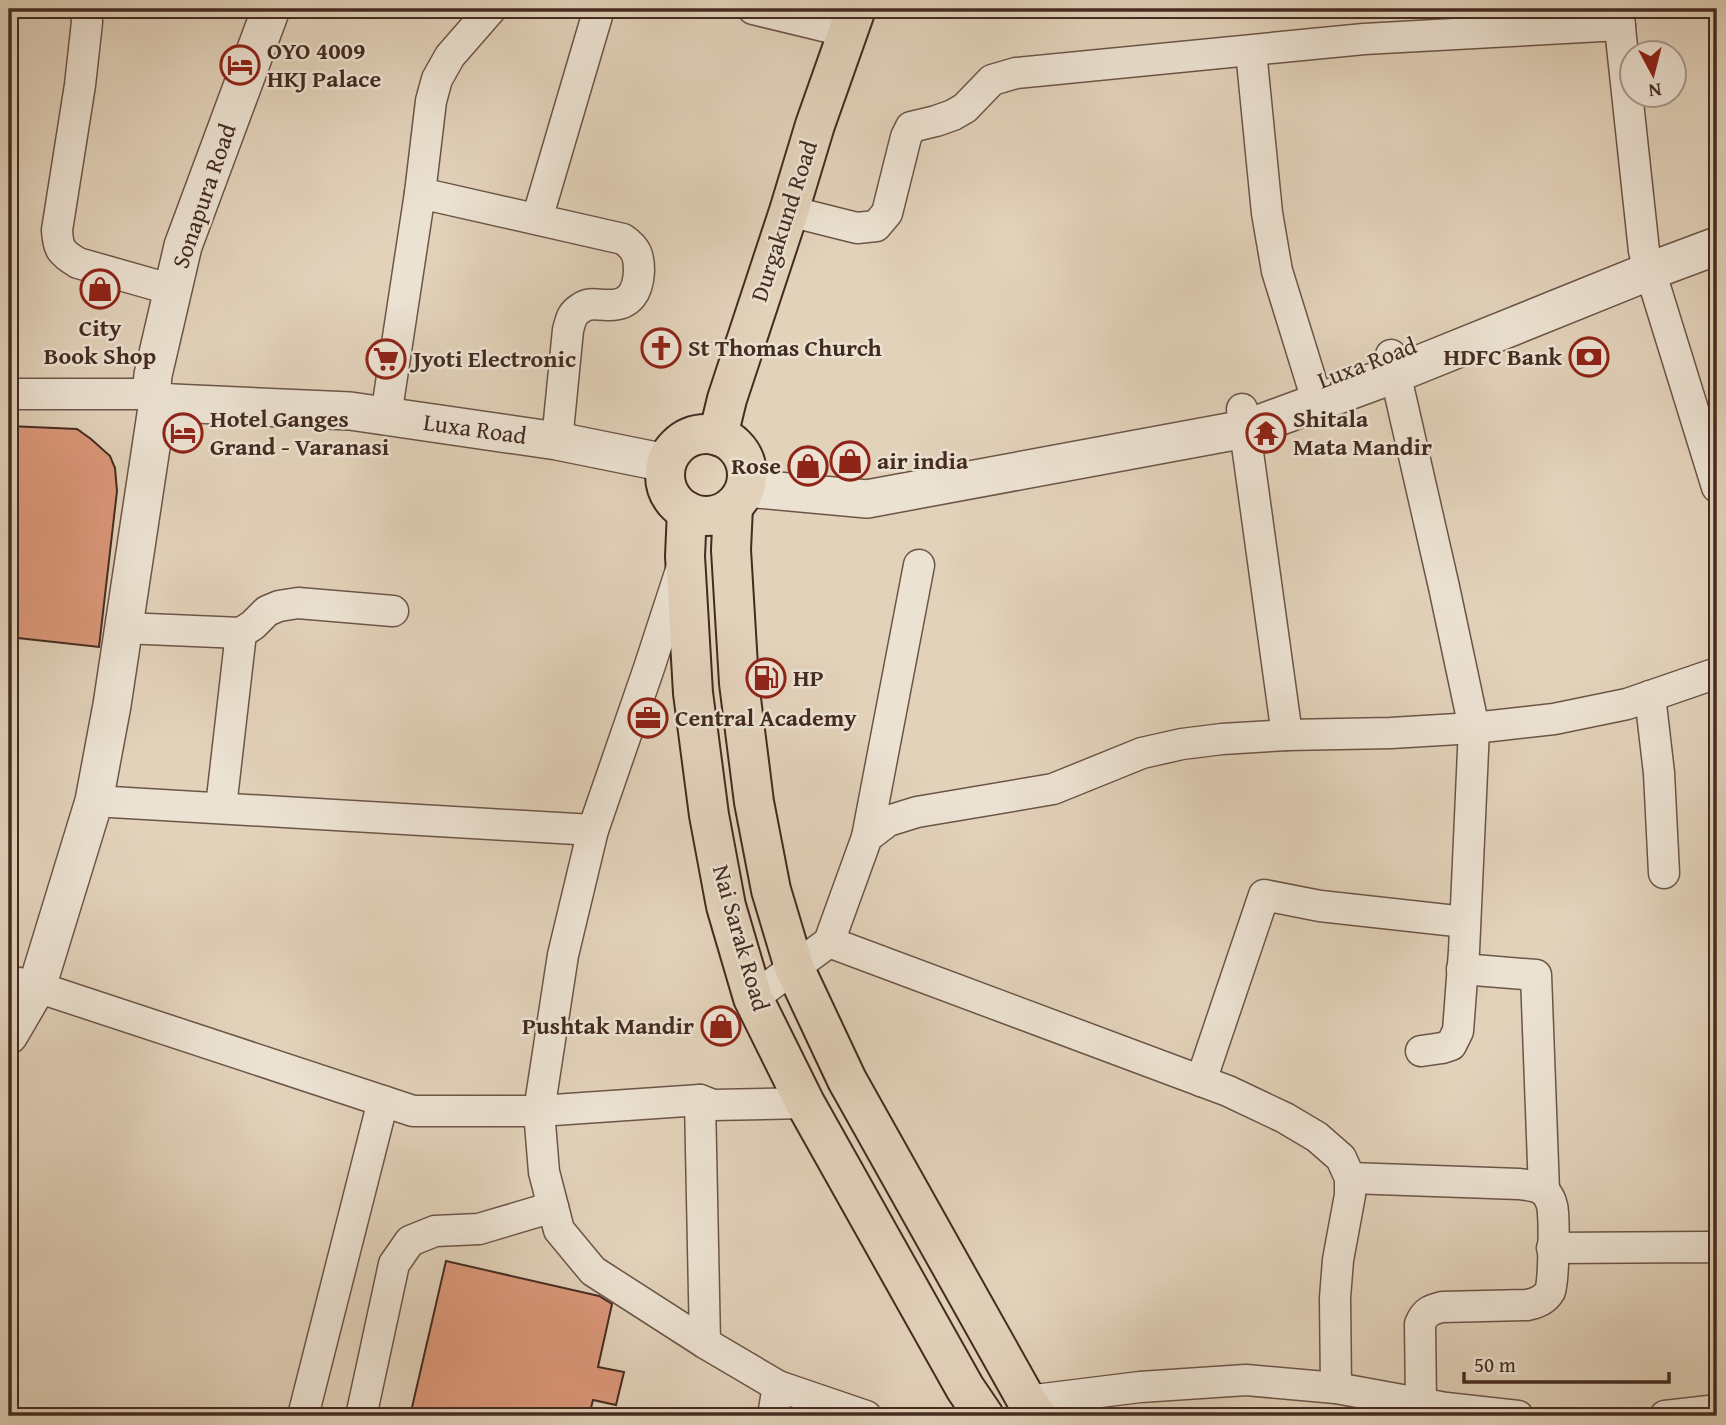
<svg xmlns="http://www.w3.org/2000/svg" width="1726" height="1425" viewBox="0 0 1726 1425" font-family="'Gentium Book Plus',serif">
<rect width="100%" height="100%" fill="#e2d2ba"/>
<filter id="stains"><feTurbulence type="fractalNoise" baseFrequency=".00286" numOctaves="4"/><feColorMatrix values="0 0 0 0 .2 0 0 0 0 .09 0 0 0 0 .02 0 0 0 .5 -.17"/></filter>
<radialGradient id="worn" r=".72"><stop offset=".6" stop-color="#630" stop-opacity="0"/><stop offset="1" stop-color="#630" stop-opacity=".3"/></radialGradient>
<!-- building -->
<g fill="#dc987a" stroke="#442b21" stroke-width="2">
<polygon points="9,426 77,429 91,439 110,456 115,468 117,491 99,647 9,637"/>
<polygon points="446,1261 599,1296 612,1304 598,1367 624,1372 616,1405 593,1400 589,1416 410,1416"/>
</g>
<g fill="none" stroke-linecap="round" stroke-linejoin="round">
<!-- minor casing -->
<g stroke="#6c5547" stroke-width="33">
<g id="minor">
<path d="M86 9 87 22 80 85 57 230C58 249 61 253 78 263L173 290"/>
<polyline points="753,9 848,32"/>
<polyline points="1618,9 1644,251 1717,487"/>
<polyline points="1251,51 1267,213 1277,271 1312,384"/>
<path d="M420 193 623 239C636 248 639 255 639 271 638 292 630 306 607 305 597 305 589 302 581 308 571 314 571 320 568 330L557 441"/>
<polyline points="789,211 857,228 876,226 887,213 906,137 911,127 936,121 953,115 965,108 992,80 1016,73 1364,39 1620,25"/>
<polyline points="537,219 599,9"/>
<polyline points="1391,355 1444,587 1474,728 1464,951 1458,1031 1451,1045 1442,1048 1421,1051"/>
<polyline points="9,394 152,394"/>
<polyline points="1242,409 1287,735"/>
<polyline points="386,416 420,193 431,101 437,79 450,56 491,9"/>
<polyline points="681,570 649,668 593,830 563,955 539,1111 544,1172 559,1230 593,1271 705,1343 778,1386 866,1416"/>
<polyline points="124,628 241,633 253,625 267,611 279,606 298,603 393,611"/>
<polyline points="1650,696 1659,773 1664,873"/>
<polyline points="94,801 593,830"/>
<polyline points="221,807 241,633"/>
<polyline points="867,837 919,565"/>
<polyline points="829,942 1228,1091 1285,1118 1317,1137 1341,1158 1350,1178 1350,1195 1338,1260 1335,1298 1336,1388"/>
<polyline points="1462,969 1536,975 1544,1191"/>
<polyline points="9,981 37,987 413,1111 539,1111 700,1100 713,1105 805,1103"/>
<polyline points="753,998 829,942 867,837 888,821 917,812 1053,789 1142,753 1182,744 1222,739 1287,735 1391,733 1474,728 1554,719 1627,704 1717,673"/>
<polyline points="1201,1081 1264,895 1320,906 1465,922"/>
<polyline points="700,1100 705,1343"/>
<path d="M1350 1178 1519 1184C1528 1185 1539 1186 1545 1192 1550 1197 1553 1206 1553 1213 1554 1226 1554 1280 1550 1291 1545 1300 1537 1303 1527 1305L1442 1307C1430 1310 1425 1312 1420 1324L1421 1403"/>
<polyline points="1552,1248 1708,1247 1717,1249"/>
<polyline points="1027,1401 1140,1387 1246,1380 1336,1388 1446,1408 1518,1416"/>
<polyline points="362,1412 394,1264 410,1241 435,1231 479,1229 553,1207"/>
<polyline points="303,1416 383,1101"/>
<polyline points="773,1416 778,1386"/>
<polyline points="1665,1416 1709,1411 1717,1409"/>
</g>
</g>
<!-- tertiary casing -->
<g stroke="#6c5547" stroke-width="40">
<g id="tertiary">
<polyline points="271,9 183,246 153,375 152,386 154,398 158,401 173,403 350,411 557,441 666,463"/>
<polyline points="745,488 867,499 1245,429 1395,374 1650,271 1717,246"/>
<polyline points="9,1035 37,987 94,801 112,705 158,401"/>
</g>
</g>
<!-- primary casing -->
<g stroke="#442b21" stroke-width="42">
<g id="primary">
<circle cx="706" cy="475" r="41"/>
<polyline points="718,436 727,399 789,211 815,125 856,9"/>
<polyline points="733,506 731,550 739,683 754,802 771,890 794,967 847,1080 1027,1401 1037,1416"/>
<polyline points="687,511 685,556 693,693 709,815 726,906 753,998 805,1103 965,1388 984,1416"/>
</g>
</g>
<!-- minor -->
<use href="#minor" stroke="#ece2d2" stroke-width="30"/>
<!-- tertiary -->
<use href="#tertiary" stroke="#ece2d2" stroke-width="37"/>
<!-- primary -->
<use href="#primary" stroke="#e2d2ba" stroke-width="38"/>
</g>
<!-- icons -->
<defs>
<g id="hotel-ring" transform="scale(2.0125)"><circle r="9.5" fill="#ece2d2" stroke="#8f2418" stroke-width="1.5"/><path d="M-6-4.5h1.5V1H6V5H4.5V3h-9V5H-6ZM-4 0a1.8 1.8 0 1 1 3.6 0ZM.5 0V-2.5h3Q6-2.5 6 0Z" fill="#8f2418"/></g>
<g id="shop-ring" transform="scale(2.0125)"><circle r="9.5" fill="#ece2d2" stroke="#8f2418" stroke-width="1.5"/><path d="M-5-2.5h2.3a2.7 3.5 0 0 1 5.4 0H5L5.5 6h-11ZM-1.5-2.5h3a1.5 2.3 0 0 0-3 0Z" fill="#8f2418"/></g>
<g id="church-ring" transform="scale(2.0125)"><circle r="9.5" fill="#ece2d2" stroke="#8f2418" stroke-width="1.5"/><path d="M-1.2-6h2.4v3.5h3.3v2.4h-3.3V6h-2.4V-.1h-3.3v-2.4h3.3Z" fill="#8f2418"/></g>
<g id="bank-ring" transform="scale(2.0125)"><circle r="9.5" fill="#ece2d2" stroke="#8f2418" stroke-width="1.5"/><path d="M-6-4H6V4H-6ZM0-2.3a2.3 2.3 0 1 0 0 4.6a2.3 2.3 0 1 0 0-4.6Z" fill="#8f2418"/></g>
<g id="supermarket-ring" transform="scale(2.0125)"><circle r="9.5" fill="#ece2d2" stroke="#8f2418" stroke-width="1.5"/><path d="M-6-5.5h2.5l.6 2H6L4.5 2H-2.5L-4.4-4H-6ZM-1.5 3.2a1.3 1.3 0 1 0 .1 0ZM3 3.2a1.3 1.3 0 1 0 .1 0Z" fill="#8f2418"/></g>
<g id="temple-ring" transform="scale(2.0125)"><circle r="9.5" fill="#ece2d2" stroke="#8f2418" stroke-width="1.5"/><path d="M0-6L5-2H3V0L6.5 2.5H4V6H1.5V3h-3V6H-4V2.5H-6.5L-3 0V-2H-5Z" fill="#8f2418"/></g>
<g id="fuel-ring" transform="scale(2.0125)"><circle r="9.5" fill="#ece2d2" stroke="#8f2418" stroke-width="1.5"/><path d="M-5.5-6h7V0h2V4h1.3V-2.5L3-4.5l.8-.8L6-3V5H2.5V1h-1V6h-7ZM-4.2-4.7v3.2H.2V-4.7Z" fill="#8f2418"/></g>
<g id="office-ring" transform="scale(2.0125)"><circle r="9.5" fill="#ece2d2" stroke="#8f2418" stroke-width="1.5"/><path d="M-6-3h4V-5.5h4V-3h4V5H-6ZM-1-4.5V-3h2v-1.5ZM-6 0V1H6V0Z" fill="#8f2418"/></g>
</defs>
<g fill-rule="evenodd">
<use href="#hotel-ring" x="240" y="65"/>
<use href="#shop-ring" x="100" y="289"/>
<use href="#church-ring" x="661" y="348"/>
<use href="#bank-ring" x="1589" y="357"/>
<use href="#supermarket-ring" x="386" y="359"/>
<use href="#hotel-ring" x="183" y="433"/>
<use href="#temple-ring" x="1266" y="433"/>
<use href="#shop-ring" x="850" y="461"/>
<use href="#shop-ring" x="808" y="466"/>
<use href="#fuel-ring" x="766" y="678"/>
<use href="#office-ring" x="648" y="718"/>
<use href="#shop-ring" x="721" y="1026"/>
</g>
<g text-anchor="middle" stroke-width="5" stroke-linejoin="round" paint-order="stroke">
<!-- poi labels -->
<g font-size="24" font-weight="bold" fill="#442b21" stroke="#ece2d2" text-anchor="start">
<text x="267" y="59">OYO 4009<tspan x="267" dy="28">HKJ Palace</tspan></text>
<text x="100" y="336" text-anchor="middle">City<tspan x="100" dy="28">Book Shop</tspan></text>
<text x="688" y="356">St Thomas Church</text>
<text x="1562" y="365" text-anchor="end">HDFC Bank</text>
<text x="413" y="367">Jyoti Electronic</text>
<text x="210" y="427">Hotel Ganges<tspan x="210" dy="28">Grand - Varanasi</tspan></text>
<text x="1293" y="427">Shitala<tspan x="1293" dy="28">Mata Mandir</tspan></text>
<text x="877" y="469">air india</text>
<text x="781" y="474" text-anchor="end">Rose</text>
<text x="793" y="686">HP</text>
<text x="675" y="726">Central Academy</text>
<text x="694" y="1034" text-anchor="end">Pushtak Mandir</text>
</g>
<!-- street labels -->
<g font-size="24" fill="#442b21" stroke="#ece2d2">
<text transform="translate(204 196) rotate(-71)" y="8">Sonapura Road</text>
<text transform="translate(784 221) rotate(-72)" y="8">Durgakund Road</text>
<text transform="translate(1367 363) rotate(-21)" y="8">Luxa Road</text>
<text transform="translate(475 429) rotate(8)" y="8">Luxa Road</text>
<text transform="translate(741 938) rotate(74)" y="8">Nai Sarak Road</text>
</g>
</g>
<!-- margin -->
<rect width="1726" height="1425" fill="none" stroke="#e2d2ba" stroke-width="35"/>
<rect x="10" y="10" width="1705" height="1404" fill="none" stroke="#442b21" stroke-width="3.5"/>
<rect x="18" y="18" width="1691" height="1390" fill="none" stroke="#442b21" stroke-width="2"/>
<!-- north arrow -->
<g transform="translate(1653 74) rotate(173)"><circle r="33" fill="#ece2d2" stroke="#a9998b" stroke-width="2"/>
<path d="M0-5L12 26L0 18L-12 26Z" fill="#8f2418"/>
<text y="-10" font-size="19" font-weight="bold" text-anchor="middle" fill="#442b21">N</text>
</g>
<!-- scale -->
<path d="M1464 1372v10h205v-10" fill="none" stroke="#442b21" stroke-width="3.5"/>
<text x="1474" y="1372" font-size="21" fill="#442b21" stroke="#ece2d2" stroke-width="5" paint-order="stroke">50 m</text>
<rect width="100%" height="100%" filter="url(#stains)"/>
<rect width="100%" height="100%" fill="url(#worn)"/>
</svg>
